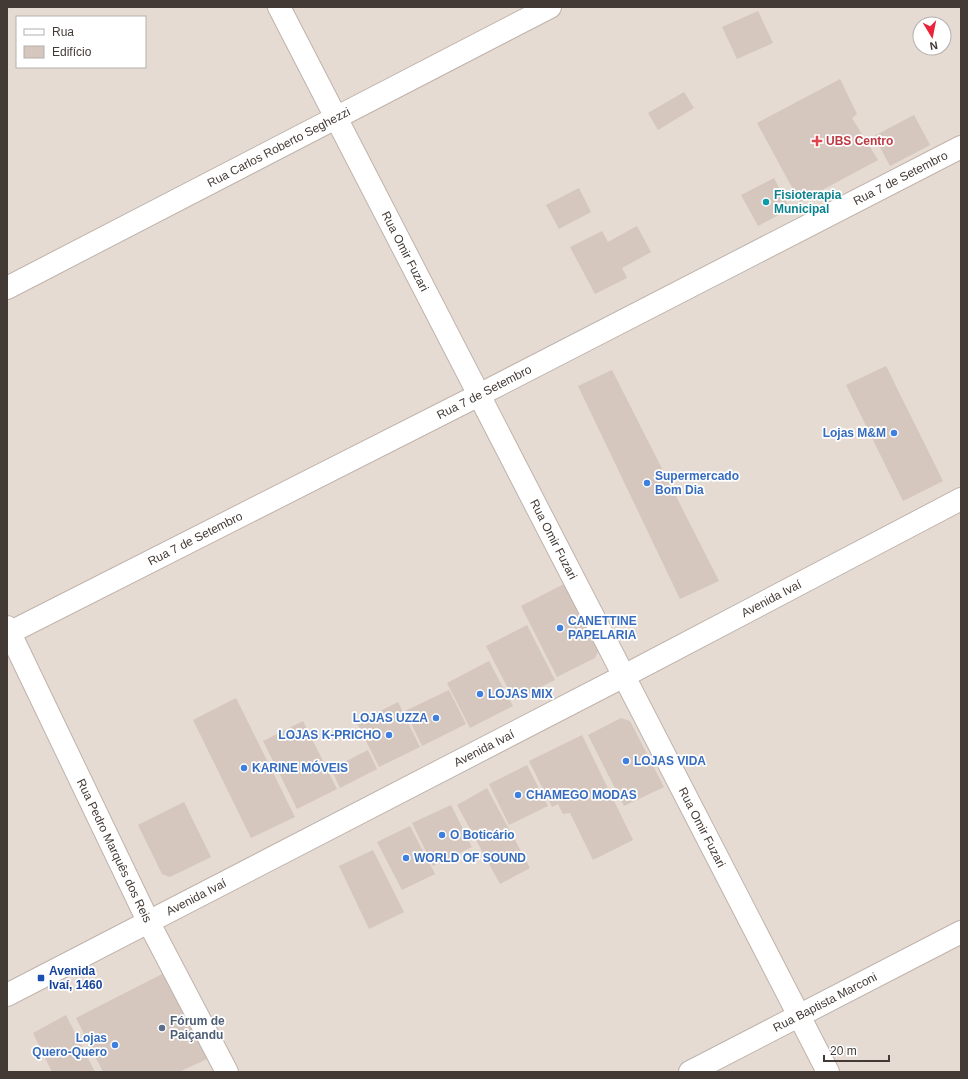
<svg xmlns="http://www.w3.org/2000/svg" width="968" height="1079" viewBox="0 0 968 1079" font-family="Arial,sans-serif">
<rect width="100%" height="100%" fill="#f1eae5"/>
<!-- residential -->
<path fill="#e5dbd3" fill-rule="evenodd" d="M7 7H961V1072H7ZM17 17H145V67H17ZM920 24H944V48H920Z"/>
<!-- building -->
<g fill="#d5c6be">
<polygon points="758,11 773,43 737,59 722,27"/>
<polygon points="840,79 857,114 852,118 878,160 800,202 757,123"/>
<polygon points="684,92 694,108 658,130 648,113"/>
<polygon points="914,115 930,145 890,166 874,136"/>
<polygon points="774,178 790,209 758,226 741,195"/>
<polygon points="579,188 591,212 559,229 546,205"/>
<polygon points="637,226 651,252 622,268 627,278 595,294 570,247 602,231 608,242"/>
<polygon points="886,366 943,481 903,501 846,385"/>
<polygon points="612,370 719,581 680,599 578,386"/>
<polygon points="566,583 599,649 595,658 557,677 521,606"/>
<polygon points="527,625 555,680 514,700 486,646"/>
<polygon points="489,661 513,706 470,728 447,683"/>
<polygon points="449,690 466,724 422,746 405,711"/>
<polygon points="236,698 295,817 251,838 193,720"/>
<polygon points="398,702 420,747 379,767 357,723"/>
<polygon points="621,718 630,721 664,787 624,806 588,735"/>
<polygon points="303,721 337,789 297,809 263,741"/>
<polygon points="582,735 633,840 593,860 570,813 563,814 558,804 552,807 529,761"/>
<polygon points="368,750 377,769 340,788 331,769"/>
<polygon points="527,765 548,806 509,825 489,784"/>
<polygon points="487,788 530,868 500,884 457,805"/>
<polygon points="184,802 211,857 170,877 162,874 138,825"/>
<polygon points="451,805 472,847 433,866 412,823"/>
<polygon points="410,826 435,874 402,890 377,842"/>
<polygon points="373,850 404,912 369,929 339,866"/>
<polygon points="164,973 207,1059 179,1072 103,1072 76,1018"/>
<polygon points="66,1015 95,1072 52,1072 33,1033"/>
</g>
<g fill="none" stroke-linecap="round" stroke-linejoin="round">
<!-- minor casing -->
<g stroke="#bfb3ab" stroke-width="24">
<g id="minor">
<path id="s1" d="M279 7 828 1072"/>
<path id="s2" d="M7 288 550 7"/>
<path id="s3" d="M7 627 149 923 227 1072"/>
<path id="s4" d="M7 634 479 395 961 147"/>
<path id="s5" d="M690 1072 961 932"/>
</g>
</g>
<!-- tertiary casing -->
<g stroke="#bfb3ab" stroke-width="24">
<g id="tertiary">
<path id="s6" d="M7 995 624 676 961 499"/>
</g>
</g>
<!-- minor -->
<use href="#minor" stroke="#fff" stroke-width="22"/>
<!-- tertiary -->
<use href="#tertiary" stroke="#fff" stroke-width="22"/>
</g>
<!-- markers -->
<path fill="#e0444e" stroke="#fff" stroke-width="1.5" d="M815 135h4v4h4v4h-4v4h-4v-4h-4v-4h4z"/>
<circle fill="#0f9aa8" stroke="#fff" stroke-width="1.5" cx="766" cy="202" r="4"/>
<g fill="#3f7fe0" stroke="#fff" stroke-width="1.5">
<circle cx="894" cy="433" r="4"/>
<circle cx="647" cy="483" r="4"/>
<circle cx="560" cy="628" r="4"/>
<circle cx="480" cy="694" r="4"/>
<circle cx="436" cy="718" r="4"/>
<circle cx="389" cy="735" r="4"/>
<circle cx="626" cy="761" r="4"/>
<circle cx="244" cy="768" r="4"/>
<circle cx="518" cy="795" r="4"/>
<circle cx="442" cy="835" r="4"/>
<circle cx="406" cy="858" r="4"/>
<circle cx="115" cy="1045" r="4"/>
</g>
<rect fill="#1a4fb4" stroke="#fff" stroke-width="1.5" x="37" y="974" width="8" height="8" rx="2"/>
<circle fill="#5c6f8a" stroke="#fff" stroke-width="1.5" cx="162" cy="1028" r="4"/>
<g text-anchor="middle" stroke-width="3.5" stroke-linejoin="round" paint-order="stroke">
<!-- health labels -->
<g font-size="12" font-weight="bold" fill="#be3a42" stroke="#fff" text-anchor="start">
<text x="826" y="145">UBS Centro</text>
</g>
<!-- street labels -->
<g font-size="12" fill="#433a35" stroke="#fff">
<text dy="4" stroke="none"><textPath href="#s2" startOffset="306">Rua Carlos Roberto Seghezzi</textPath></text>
<text dy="4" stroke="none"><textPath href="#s4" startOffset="1003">Rua 7 de Setembro</textPath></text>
<text dy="4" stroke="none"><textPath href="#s1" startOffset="275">Rua Omir Fuzari</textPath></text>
<text dy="4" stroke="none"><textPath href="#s4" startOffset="535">Rua 7 de Setembro</textPath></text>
<text dy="4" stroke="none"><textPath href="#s4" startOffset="211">Rua 7 de Setembro</textPath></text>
<text dy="4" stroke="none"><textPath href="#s1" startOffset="599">Rua Omir Fuzari</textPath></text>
<text dy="4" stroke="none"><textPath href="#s6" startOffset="861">Avenida Ivaí</textPath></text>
<text dy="4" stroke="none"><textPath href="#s6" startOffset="537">Avenida Ivaí</textPath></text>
<text dy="4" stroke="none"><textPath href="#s1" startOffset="923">Rua Omir Fuzari</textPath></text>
<text dy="4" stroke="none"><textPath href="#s3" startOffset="248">Rua Pedro Marquês dos Reis</textPath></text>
<text dy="4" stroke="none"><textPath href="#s6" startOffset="213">Avenida Ivaí</textPath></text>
<text dy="4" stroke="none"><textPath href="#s5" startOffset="152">Rua Baptista Marconi</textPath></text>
</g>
<!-- culture labels -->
<g font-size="12" font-weight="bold" fill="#0d838f" stroke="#fff" text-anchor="start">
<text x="774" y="199">Fisioterapia<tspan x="774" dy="14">Municipal</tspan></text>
</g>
<!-- shop labels -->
<g font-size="12" font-weight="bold" fill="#366cbe" stroke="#fff" text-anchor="start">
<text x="886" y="437" text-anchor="end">Lojas M&amp;M</text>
<text x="655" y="480">Supermercado<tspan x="655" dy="14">Bom Dia</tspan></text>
<text x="568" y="625">CANETTINE<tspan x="568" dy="14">PAPELARIA</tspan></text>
<text x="488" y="698">LOJAS MIX</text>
<text x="428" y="722" text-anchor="end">LOJAS UZZA</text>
<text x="381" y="739" text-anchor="end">LOJAS K-PRICHO</text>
<text x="634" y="765">LOJAS VIDA</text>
<text x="252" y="772">KARINE MÓVEIS</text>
<text x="526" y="799">CHAMEGO MODAS</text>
<text x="450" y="839">O Boticário</text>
<text x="414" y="862">WORLD OF SOUND</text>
<text x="107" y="1042" text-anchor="end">Lojas<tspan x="107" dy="14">Quero-Quero</tspan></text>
</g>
<!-- transit labels -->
<g font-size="12" font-weight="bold" fill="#164399" stroke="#fff" text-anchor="start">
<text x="49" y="975">Avenida<tspan x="49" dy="14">Ivaí, 1460</tspan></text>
</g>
<!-- service labels -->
<g font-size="12" font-weight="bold" fill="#4e5e75" stroke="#fff" text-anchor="start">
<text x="170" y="1025">Fórum de<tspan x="170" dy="14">Paiçandu</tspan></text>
</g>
</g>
<!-- border -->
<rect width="968" height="1079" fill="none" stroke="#433a35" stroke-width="16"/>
<!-- legend -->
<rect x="16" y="16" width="130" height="52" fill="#ffffff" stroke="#b4b0ae"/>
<rect x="24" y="29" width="20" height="6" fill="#ffffff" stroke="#b4b0ae"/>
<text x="52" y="36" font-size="12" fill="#433a35">Rua</text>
<rect x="24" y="46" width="20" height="12" fill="#d5c6be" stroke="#b4b0ae"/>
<text x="52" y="56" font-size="12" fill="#433a35">Edifício</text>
<!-- north arrow -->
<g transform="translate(932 36) rotate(170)"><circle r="19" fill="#ffffff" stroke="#b4b0ae"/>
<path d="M0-3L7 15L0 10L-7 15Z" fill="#eb2239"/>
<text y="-6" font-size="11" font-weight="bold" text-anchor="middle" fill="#433a35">N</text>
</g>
<!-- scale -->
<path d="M824 1055v6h65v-6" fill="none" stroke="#433a35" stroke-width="2"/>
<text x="830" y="1055" font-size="12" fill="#433a35" stroke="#ffffff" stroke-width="3" paint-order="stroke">20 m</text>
</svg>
